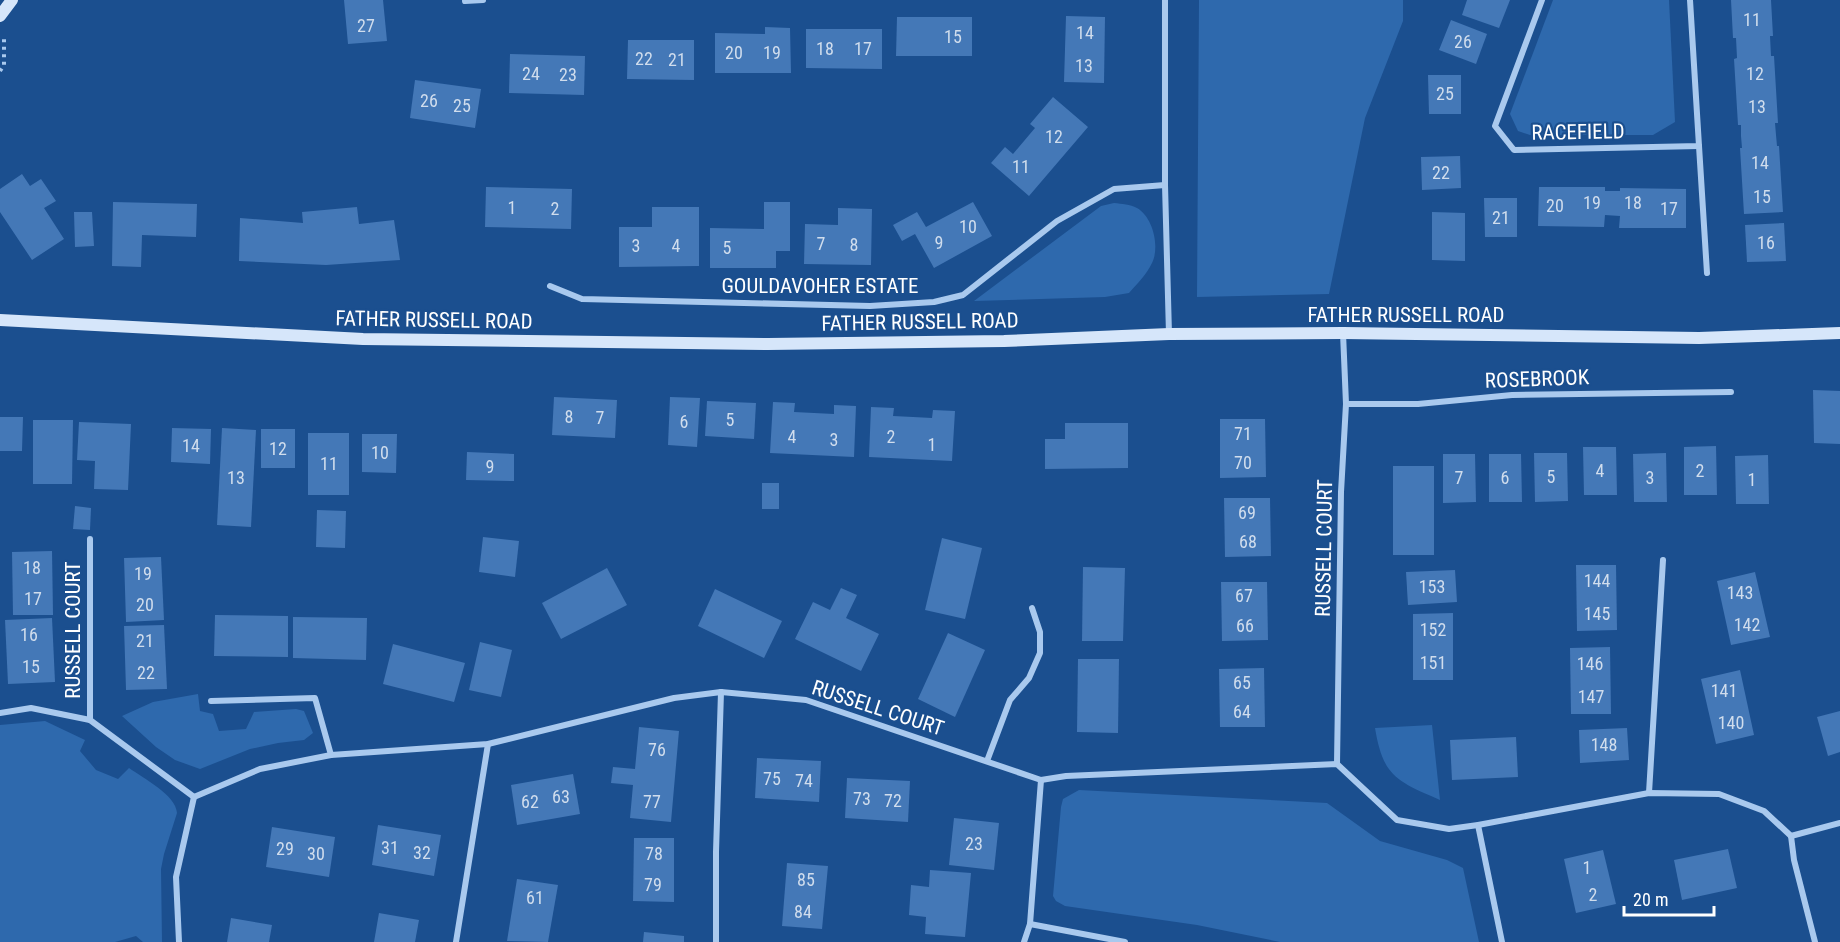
<svg xmlns="http://www.w3.org/2000/svg" width="1840" height="942" viewBox="0 0 1840 942" font-family="'Roboto Condensed',sans-serif">
<rect width="100%" height="100%" fill="#1b4f8f"/>
<!-- green -->
<g fill="#2e69ad">
<polygon points="1199,0 1403,0 1403,21 1365,118 1329,294 1197,297"/>
<polygon points="1553,0 1669,0 1675,122 1653,135 1530,135 1518,131 1510,114"/>
<path d="M1114 203C1122 204 1130 204 1137 208 1153 217 1160 247 1152 263 1147 274 1137 284 1129 293L1105 297 974 301 1101 206Z"/>
<polygon points="198,694 200,711 213,714 219,731 246,729 254,712 296,709 304,711 313,733 304,740 278,743 250,749 200,769 175,760 156,747 122,716 153,702"/>
<path d="M45 721 85 740 80 751 96 770 118 779 129 768C143 778 176 795 177 813L164 854 161 869 162 942H143L136 936 115 942H0V725Z"/>
<path d="M1432 725 1440 800C1397 781 1383 777 1375 728Z"/>
<polygon points="1079,790 1327,803 1380,841 1447,860 1463,868 1479,942 1280,942 1197,925 1065,906 1056,901 1053,896 1061,807 1063,799"/>
</g>
<!-- building -->
<g fill="#4478b7">
<polygon points="344,0 383,0 387,41 348,44"/>
<polygon points="1467,0 1510,0 1499,28 1462,15"/>
<polygon points="1731,0 1771,0 1773,36 1770,36 1771,56 1774,56 1778,123 1775,123 1776,135 1777,146 1779,146 1783,212 1744,214 1740,148 1742,148 1741,136 1741,125 1738,125 1734,59 1737,58 1736,38 1733,38"/>
<polygon points="1066,16 1105,17 1104,83 1064,82"/>
<polygon points="897,17 972,17 972,56 896,56"/>
<polygon points="1451,20 1487,34 1476,64 1439,50"/>
<polygon points="765,27 790,28 791,73 715,73 715,33 765,34"/>
<polygon points="806,29 882,29 882,69 806,68"/>
<polygon points="628,40 694,40 694,80 627,79"/>
<polygon points="510,54 585,56 584,95 509,93"/>
<polygon points="1428,75 1461,75 1461,114 1429,114"/>
<polygon points="415,80 481,89 475,128 410,118"/>
<polygon points="1053,97 1088,127 1029,196 991,163 1005,147 1013,154 1035,128 1030,124"/>
<polygon points="1460,156 1461,188 1422,190 1421,157"/>
<polygon points="22,174 30,186 41,179 56,201 44,208 64,239 32,260 0,212 0,189"/>
<polygon points="486,187 572,189 571,229 485,227"/>
<polygon points="1539,187 1605,187 1605,191 1620,191 1620,188 1686,189 1686,228 1619,228 1620,216 1605,215 1604,227 1538,226"/>
<polygon points="1484,198 1517,198 1517,237 1485,237"/>
<polygon points="113,202 197,204 196,237 142,235 141,267 112,266"/>
<polygon points="764,202 790,202 790,251 776,251 776,268 710,268 710,228 764,229"/>
<polygon points="973,202 992,236 934,268 915,234 902,241 893,225 917,212 926,227"/>
<polygon points="357,207 359,224 394,220 400,260 326,265 239,261 240,218 303,223 302,212"/>
<polygon points="652,207 699,207 699,266 619,267 619,227 652,227"/>
<polygon points="838,208 872,209 871,265 804,264 805,224 838,225"/>
<polygon points="74,212 92,212 94,246 75,247"/>
<polygon points="1432,212 1465,213 1465,261 1432,260"/>
<polygon points="1784,223 1786,261 1747,262 1745,225"/>
<polygon points="1813,390 1840,391 1840,444 1814,443"/>
<polygon points="554,397 617,400 615,438 552,435"/>
<polygon points="670,397 700,398 697,447 668,445"/>
<polygon points="707,401 756,403 754,439 705,436"/>
<polygon points="773,402 795,403 794,412 834,414 834,405 856,406 854,457 770,453"/>
<polygon points="871,407 894,408 893,416 913,417 932,418 933,410 955,411 952,461 869,457"/>
<polygon points="0,417 23,417 22,451 0,451"/>
<polygon points="1220,419 1265,419 1266,477 1220,478"/>
<polygon points="33,420 73,420 72,484 33,484"/>
<polygon points="79,422 131,424 128,490 94,489 95,461 77,460"/>
<polygon points="1065,423 1128,423 1128,468 1045,469 1045,439 1065,439"/>
<polygon points="172,428 211,429 210,464 171,462"/>
<polygon points="222,428 256,430 251,527 217,525"/>
<rect x="261" y="429" width="34" height="39"/>
<rect x="308" y="433" width="41" height="62"/>
<polygon points="362,434 397,434 396,473 362,472"/>
<polygon points="1716,446 1717,495 1684,495 1684,447"/>
<polygon points="1583,447 1616,447 1617,495 1584,495"/>
<polygon points="467,452 514,454 514,481 466,480"/>
<polygon points="1534,453 1567,453 1568,501 1535,502"/>
<polygon points="1666,453 1667,502 1634,502 1633,454"/>
<polygon points="1443,454 1475,454 1476,502 1443,503"/>
<polygon points="1489,454 1521,454 1522,502 1489,502"/>
<polygon points="1768,455 1769,504 1736,504 1735,456"/>
<rect x="1393" y="466" width="41" height="89"/>
<rect x="762" y="483" width="17" height="26"/>
<polygon points="1224,498 1270,498 1271,556 1225,557"/>
<polygon points="75,506 91,508 90,530 73,529"/>
<polygon points="317,510 346,511 345,548 316,547"/>
<polygon points="483,537 519,541 515,577 479,572"/>
<polygon points="942,538 982,548 965,619 925,610"/>
<polygon points="52,551 53,615 13,615 12,552"/>
<polygon points="161,557 164,620 126,622 124,558"/>
<polygon points="1576,565 1616,565 1617,630 1577,631"/>
<polygon points="1083,567 1125,568 1123,641 1082,641"/>
<polygon points="607,568 627,605 561,639 542,603"/>
<polygon points="1455,570 1457,602 1408,605 1406,572"/>
<polygon points="1755,572 1770,637 1731,645 1717,581"/>
<polygon points="1221,582 1267,582 1268,640 1222,641"/>
<polygon points="841,588 857,595 846,618 879,634 861,671 795,639 813,602 830,610"/>
<polygon points="715,589 782,621 764,658 698,626"/>
<polygon points="1453,613 1453,680 1413,680 1413,614"/>
<polygon points="215,615 288,616 288,657 214,656"/>
<polygon points="293,617 367,618 366,660 293,658"/>
<polygon points="52,618 55,682 8,684 5,620"/>
<polygon points="164,625 167,689 126,690 124,626"/>
<polygon points="948,633 985,650 955,717 918,699"/>
<polygon points="480,642 512,650 501,697 469,690"/>
<polygon points="393,644 465,663 454,702 383,684"/>
<polygon points="1610,647 1611,714 1571,714 1570,648"/>
<polygon points="1078,659 1119,659 1118,733 1077,732"/>
<polygon points="1264,668 1265,727 1220,727 1219,669"/>
<polygon points="1740,670 1754,735 1716,744 1701,679"/>
<polygon points="1840,711 1840,752 1828,756 1817,717"/>
<polygon points="639,727 679,731 671,822 630,818 633,785 611,783 613,767 635,769"/>
<polygon points="1627,728 1629,760 1580,763 1579,730"/>
<polygon points="1516,737 1518,777 1452,780 1450,740"/>
<polygon points="757,758 821,761 819,802 755,798"/>
<polygon points="573,774 580,814 517,825 511,785"/>
<polygon points="847,778 910,781 908,822 845,818"/>
<polygon points="954,818 999,823 994,870 949,865"/>
<polygon points="378,825 441,835 434,876 372,865"/>
<polygon points="272,827 335,837 329,877 266,867"/>
<polygon points="634,838 674,838 674,902 633,901"/>
<polygon points="1728,849 1737,888 1682,900 1674,860"/>
<polygon points="1603,850 1616,904 1576,913 1564,859"/>
<polygon points="787,863 828,866 822,929 782,926"/>
<polygon points="930,870 971,873 965,937 925,934 926,917 909,915 911,885 929,887"/>
<polygon points="517,879 558,885 548,942 507,941"/>
<polygon points="379,913 419,920 415,942 374,942"/>
<polygon points="231,918 272,925 269,942 227,942"/>
<polygon points="644,932 684,936 684,942 643,942"/>
</g>
<g fill="none" stroke-linecap="round" stroke-linejoin="round">
<!-- path -->
<polyline stroke="#a9c9ee" stroke-width="4" stroke-dasharray="3 4.5" stroke-linecap="butt" points="0,71 4,65 4,35"/>
<!-- street -->
<g stroke="#a9c9ee" stroke-width="6">
<polyline points="1165,0 1165,185 1169,334"/>
<polyline points="1542,0 1495,126 1514,150 1699,146 1690,0"/>
<polyline points="465,1 483,0"/>
<polyline points="1699,146 1707,273"/>
<polyline points="550,286 582,299 870,306 934,302 963,295 1057,221 1114,189 1165,185"/>
<polyline points="1346,404 1418,404 1512,395 1731,392"/>
<polyline points="211,701 315,698 331,755"/>
<polyline points="0,713 31,708 90,720 194,797"/>
<polyline points="90,720 90,539"/>
<polyline points="987,761 1010,700 1029,678 1040,653 1040,632 1032,608"/>
<polyline points="1337,764 1341,492 1346,404 1343,333"/>
<polyline points="1649,793 1663,560"/>
<polyline points="194,797 260,769 331,755 488,744 674,698 721,692 806,700 1041,780 1066,776 1337,764 1397,820 1449,829 1478,825 1649,793 1719,794 1764,811 1791,836"/>
<polyline points="1478,825 1502,942"/>
<polyline points="1791,836 1794,860 1815,942"/>
<polyline points="1791,836 1840,823"/>
<polyline points="1030,924 1125,942"/>
<polyline points="179,942 176,877 194,797"/>
<polyline points="456,942 488,744"/>
<polyline points="716,942 716,852 721,692"/>
<polyline points="1024,942 1030,924 1041,780"/>
</g>
<!-- secondary -->
<g stroke="#d6e6fa" stroke-width="12">
<polyline points="0,16 12,0"/>
<polyline points="0,320 363,339 768,344 1004,341 1169,334 1343,333 1699,338 1840,333"/>
</g>
</g>
<g text-anchor="middle" stroke-width="4.5" stroke-linejoin="round" paint-order="stroke">
<!-- number labels -->
<g font-size="18" fill="#d0dded">
<text x="1752" y="26">11</text>
<text x="366" y="32">27</text>
<text x="1085" y="39">14</text>
<text x="953" y="43">15</text>
<text x="1463" y="48">26</text>
<text x="825" y="55">18</text>
<text x="863" y="55">17</text>
<text x="734" y="59">20</text>
<text x="772" y="59">19</text>
<text x="644" y="65">22</text>
<text x="677" y="66">21</text>
<text x="1084" y="72">13</text>
<text x="531" y="80">24</text>
<text x="1755" y="80">12</text>
<text x="568" y="81">23</text>
<text x="1445" y="100">25</text>
<text x="429" y="107">26</text>
<text x="462" y="112">25</text>
<text x="1757" y="113">13</text>
<text x="1054" y="143">12</text>
<text x="1760" y="169">14</text>
<text x="1021" y="173">11</text>
<text x="1441" y="179">22</text>
<text x="1762" y="203">15</text>
<text x="1592" y="209">19</text>
<text x="1633" y="209">18</text>
<text x="1555" y="212">20</text>
<text x="512" y="214">1</text>
<text x="555" y="215">2</text>
<text x="1669" y="215">17</text>
<text x="1501" y="224">21</text>
<text x="968" y="233">10</text>
<text x="939" y="249">9</text>
<text x="1766" y="249">16</text>
<text x="821" y="250">7</text>
<text x="854" y="251">8</text>
<text x="636" y="252">3</text>
<text x="676" y="252">4</text>
<text x="727" y="254">5</text>
<text x="569" y="423">8</text>
<text x="600" y="424">7</text>
<text x="730" y="426">5</text>
<text x="684" y="428">6</text>
<text x="1243" y="440">71</text>
<text x="792" y="443">4</text>
<text x="891" y="443">2</text>
<text x="834" y="446">3</text>
<text x="932" y="451">1</text>
<text x="191" y="452">14</text>
<text x="278" y="455">12</text>
<text x="380" y="459">10</text>
<text x="1243" y="469">70</text>
<text x="329" y="470">11</text>
<text x="490" y="473">9</text>
<text x="1600" y="477">4</text>
<text x="1700" y="477">2</text>
<text x="1551" y="483">5</text>
<text x="236" y="484">13</text>
<text x="1459" y="484">7</text>
<text x="1505" y="484">6</text>
<text x="1650" y="484">3</text>
<text x="1752" y="486">1</text>
<text x="1247" y="519">69</text>
<text x="1248" y="548">68</text>
<text x="32" y="574">18</text>
<text x="143" y="580">19</text>
<text x="1597" y="587">144</text>
<text x="1432" y="593">153</text>
<text x="1740" y="599">143</text>
<text x="1244" y="602">67</text>
<text x="33" y="605">17</text>
<text x="145" y="611">20</text>
<text x="1597" y="620">145</text>
<text x="1747" y="631">142</text>
<text x="1245" y="632">66</text>
<text x="1433" y="636">152</text>
<text x="29" y="641">16</text>
<text x="145" y="647">21</text>
<text x="1433" y="669">151</text>
<text x="1590" y="670">146</text>
<text x="31" y="673">15</text>
<text x="146" y="679">22</text>
<text x="1242" y="689">65</text>
<text x="1724" y="697">141</text>
<text x="1591" y="703">147</text>
<text x="1242" y="718">64</text>
<text x="1731" y="729">140</text>
<text x="1604" y="751">148</text>
<text x="657" y="756">76</text>
<text x="772" y="785">75</text>
<text x="804" y="787">74</text>
<text x="561" y="803">63</text>
<text x="862" y="805">73</text>
<text x="893" y="807">72</text>
<text x="530" y="808">62</text>
<text x="652" y="808">77</text>
<text x="974" y="850">23</text>
<text x="390" y="854">31</text>
<text x="285" y="855">29</text>
<text x="422" y="859">32</text>
<text x="316" y="860">30</text>
<text x="654" y="860">78</text>
<text x="1587" y="874">1</text>
<text x="806" y="886">85</text>
<text x="653" y="891">79</text>
<text x="1593" y="901">2</text>
<text x="535" y="904">61</text>
<text x="803" y="918">84</text>
</g>
<!-- street labels -->
<g font-size="21" fill="#fff" stroke="#1b4f8f">
<text transform="translate(1578 132) rotate(-1)" y="7">RACEFIELD</text>
<text x="820" y="293">GOULDAVOHER ESTATE</text>
<text x="1406" y="322">FATHER RUSSELL ROAD</text>
<text transform="translate(434 320) rotate(1)" y="7">FATHER RUSSELL ROAD</text>
<text transform="translate(920 322) rotate(-1)" y="7">FATHER RUSSELL ROAD</text>
<text transform="translate(1537 379) rotate(-2)" y="7">ROSEBROOK</text>
<text transform="translate(1324 548) rotate(-89)" y="7">RUSSELL COURT</text>
<text transform="translate(73 630) rotate(-90)" y="7">RUSSELL COURT</text>
<text transform="translate(878 708) rotate(18)" y="7">RUSSELL COURT</text>
</g>
</g>
<!-- scale -->
<path d="M1624 906v9h90v-9" fill="none" stroke="#ffffff" stroke-width="3"/>
<text x="1633" y="906" font-size="18" fill="#ffffff" stroke="#1b4f8f" stroke-width="4.5" paint-order="stroke">20 m</text>
</svg>
